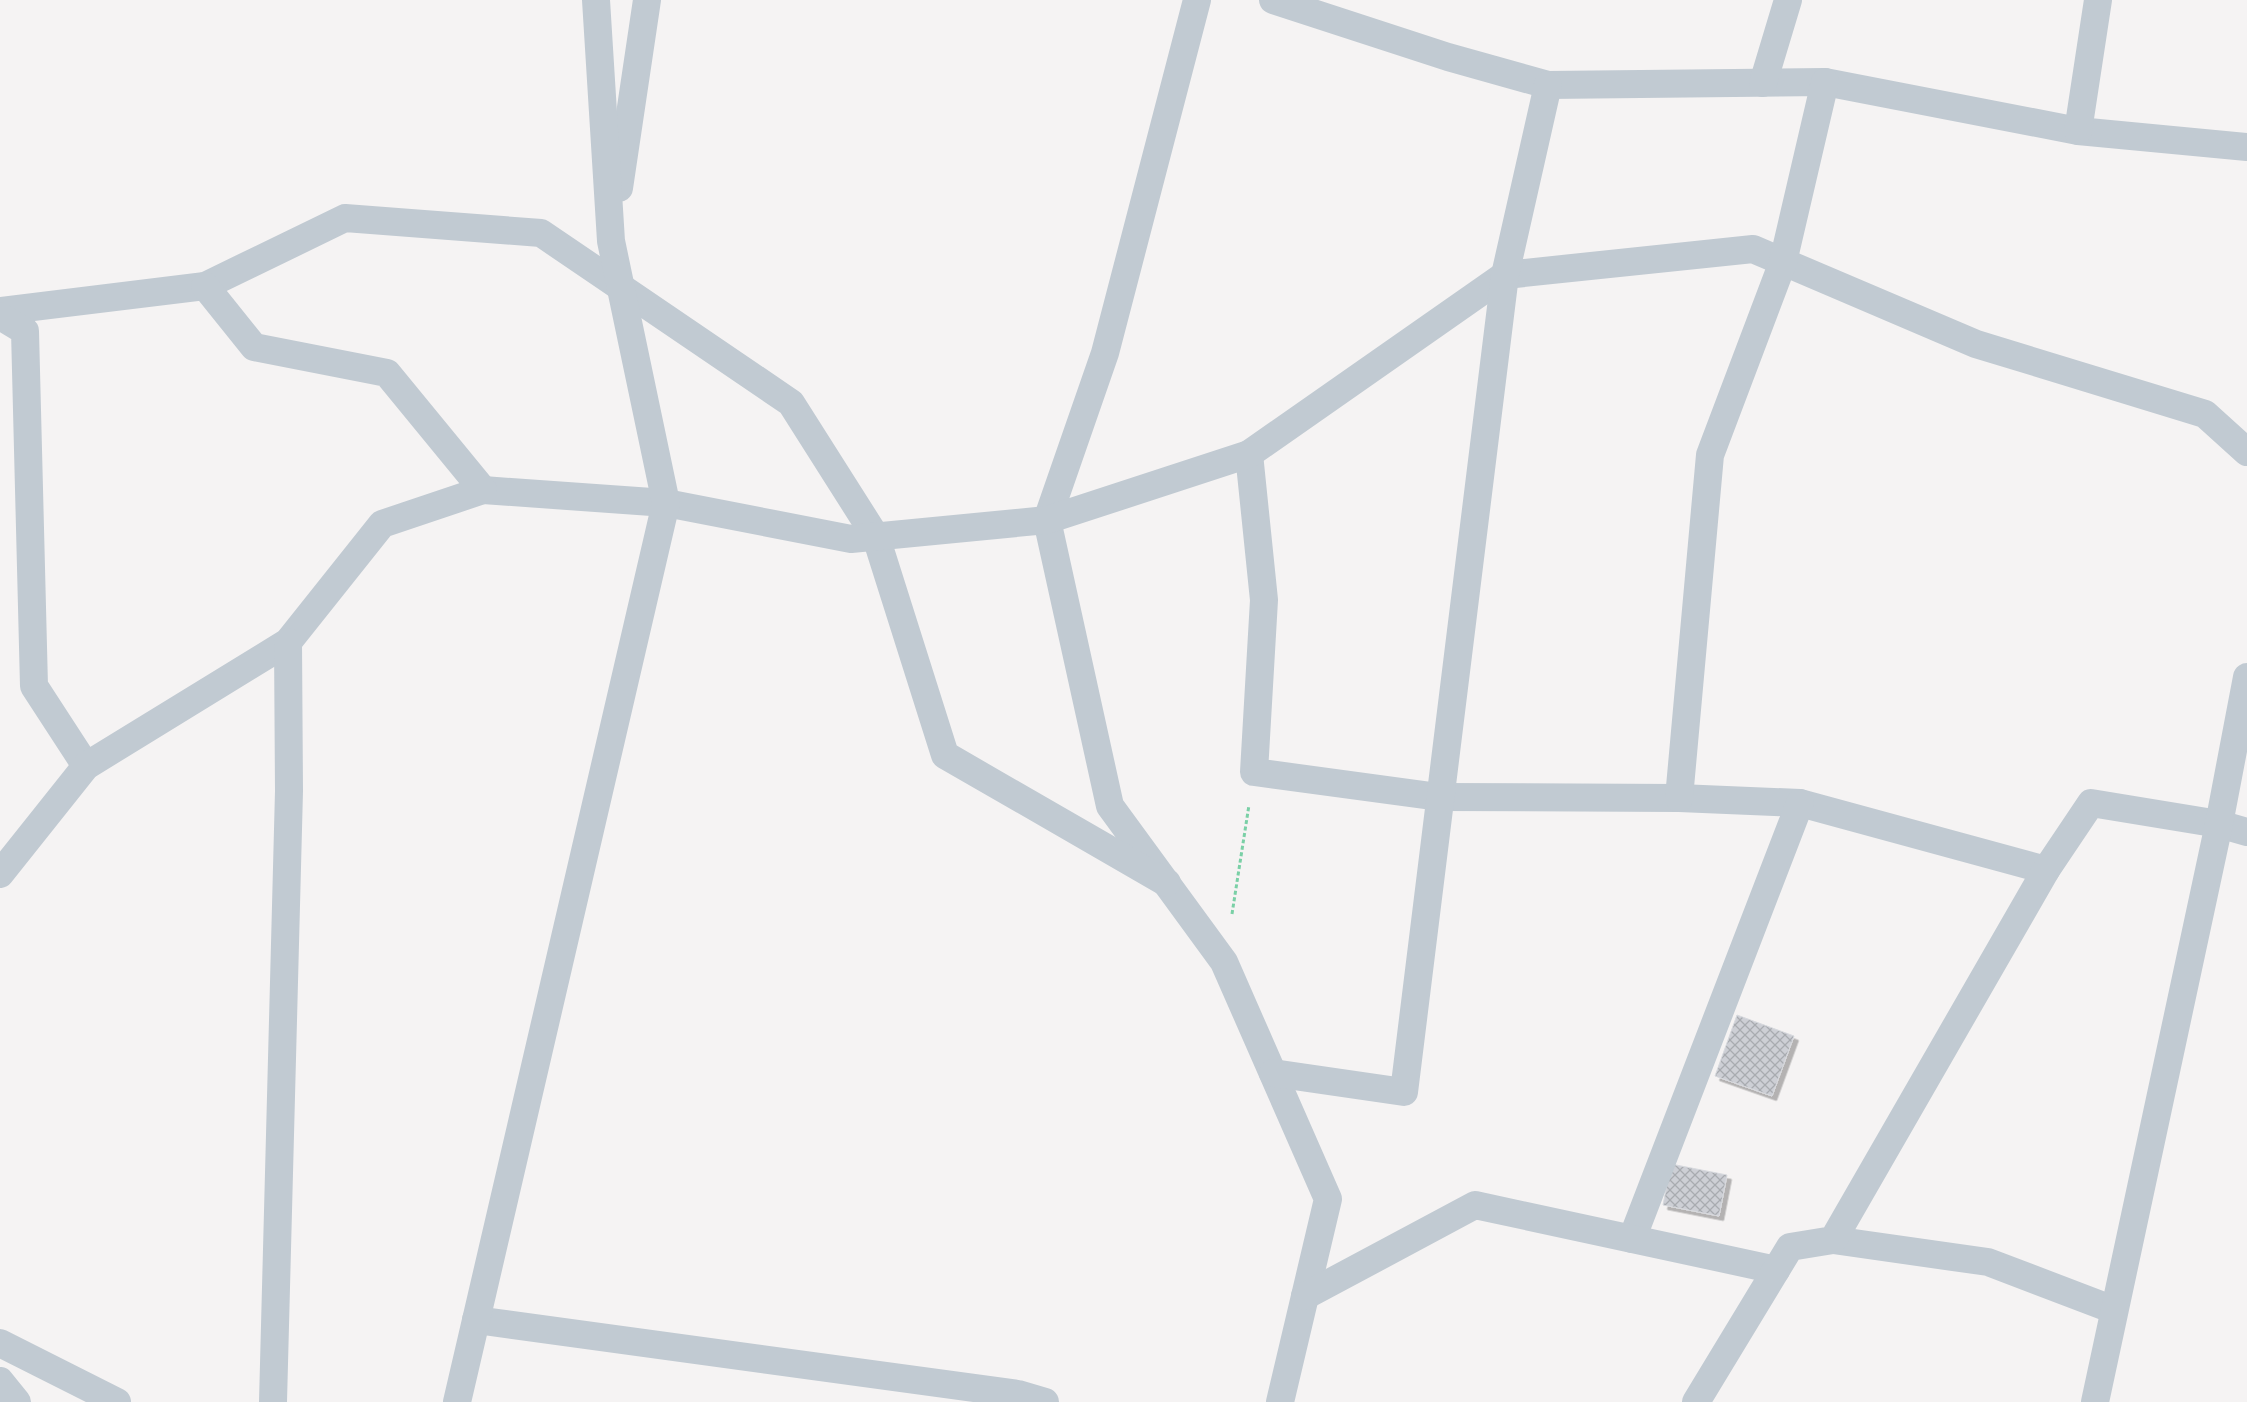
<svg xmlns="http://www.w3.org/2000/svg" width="2247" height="1402" viewBox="0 0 2247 1402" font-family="'PT Sans Narrow',sans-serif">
<defs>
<pattern id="building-cross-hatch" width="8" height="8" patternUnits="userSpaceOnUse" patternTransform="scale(1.25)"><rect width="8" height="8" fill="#cdcfd5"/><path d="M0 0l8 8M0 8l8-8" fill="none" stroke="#a8abb0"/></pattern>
<filter id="shadow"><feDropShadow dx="4.5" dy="4.5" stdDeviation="0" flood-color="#0004"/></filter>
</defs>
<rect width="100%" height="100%" fill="#f5f3f3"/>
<!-- building -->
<g fill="url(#building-cross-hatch)" stroke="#d7d9de" filter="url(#shadow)">
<polygon points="1737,1015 1794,1036 1772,1096 1715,1076"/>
<polygon points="1671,1164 1727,1175 1719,1216 1663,1205"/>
</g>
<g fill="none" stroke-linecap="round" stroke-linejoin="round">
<!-- path -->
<polyline stroke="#7ad0a6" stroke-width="3" stroke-dasharray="4 2.5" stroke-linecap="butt" points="1232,914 1249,805"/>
<!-- minor -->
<g stroke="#c1cad2" stroke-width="28">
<polyline points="1197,0 1105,353 1047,520 1110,806 1224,962 1328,1199 1280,1402"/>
<polyline points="1273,0 1448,57 1548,85 1825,82 2078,131 2247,147"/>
<polyline points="1763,83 1788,0"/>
<polyline points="2078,131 2098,0"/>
<polyline points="619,188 647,0"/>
<polyline points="0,311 205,286 345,218 541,233 791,403 876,537 945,755 1167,883"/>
<polyline points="0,316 25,331 34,686 86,766"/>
<polyline points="1249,454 1264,600 1254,772 1439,797 1679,798 1800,803 2046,870"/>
<polyline points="483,490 666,503 851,539 1047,520 1249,454 1505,275 1753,249 1976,344 2205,414 2247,452"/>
<polyline points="1679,798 1710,455 1783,262 1825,82"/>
<polyline points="0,874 86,766 288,642 382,524 483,490 387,373 254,347 205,286"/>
<polyline points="1273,1073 1404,1092 1505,275 1548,85"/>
<polyline points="1632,1239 1800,803"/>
<polyline points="1833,1240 1988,1262 2114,1310"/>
<polyline points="1305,1296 1475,1205 1776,1270"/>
<polyline points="476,1320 1018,1394 1045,1402"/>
<polyline points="0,1343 117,1402"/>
<polyline points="0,1381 17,1402"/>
<polyline points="273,1402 289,791 288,642"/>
<polyline points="457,1402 666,503 611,241 596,0"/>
<polyline points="1696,1402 1790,1247 1833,1240 2046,870 2091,803 2219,824 2247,832"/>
<polyline points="2095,1402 2219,824 2247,677"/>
</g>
</g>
</svg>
